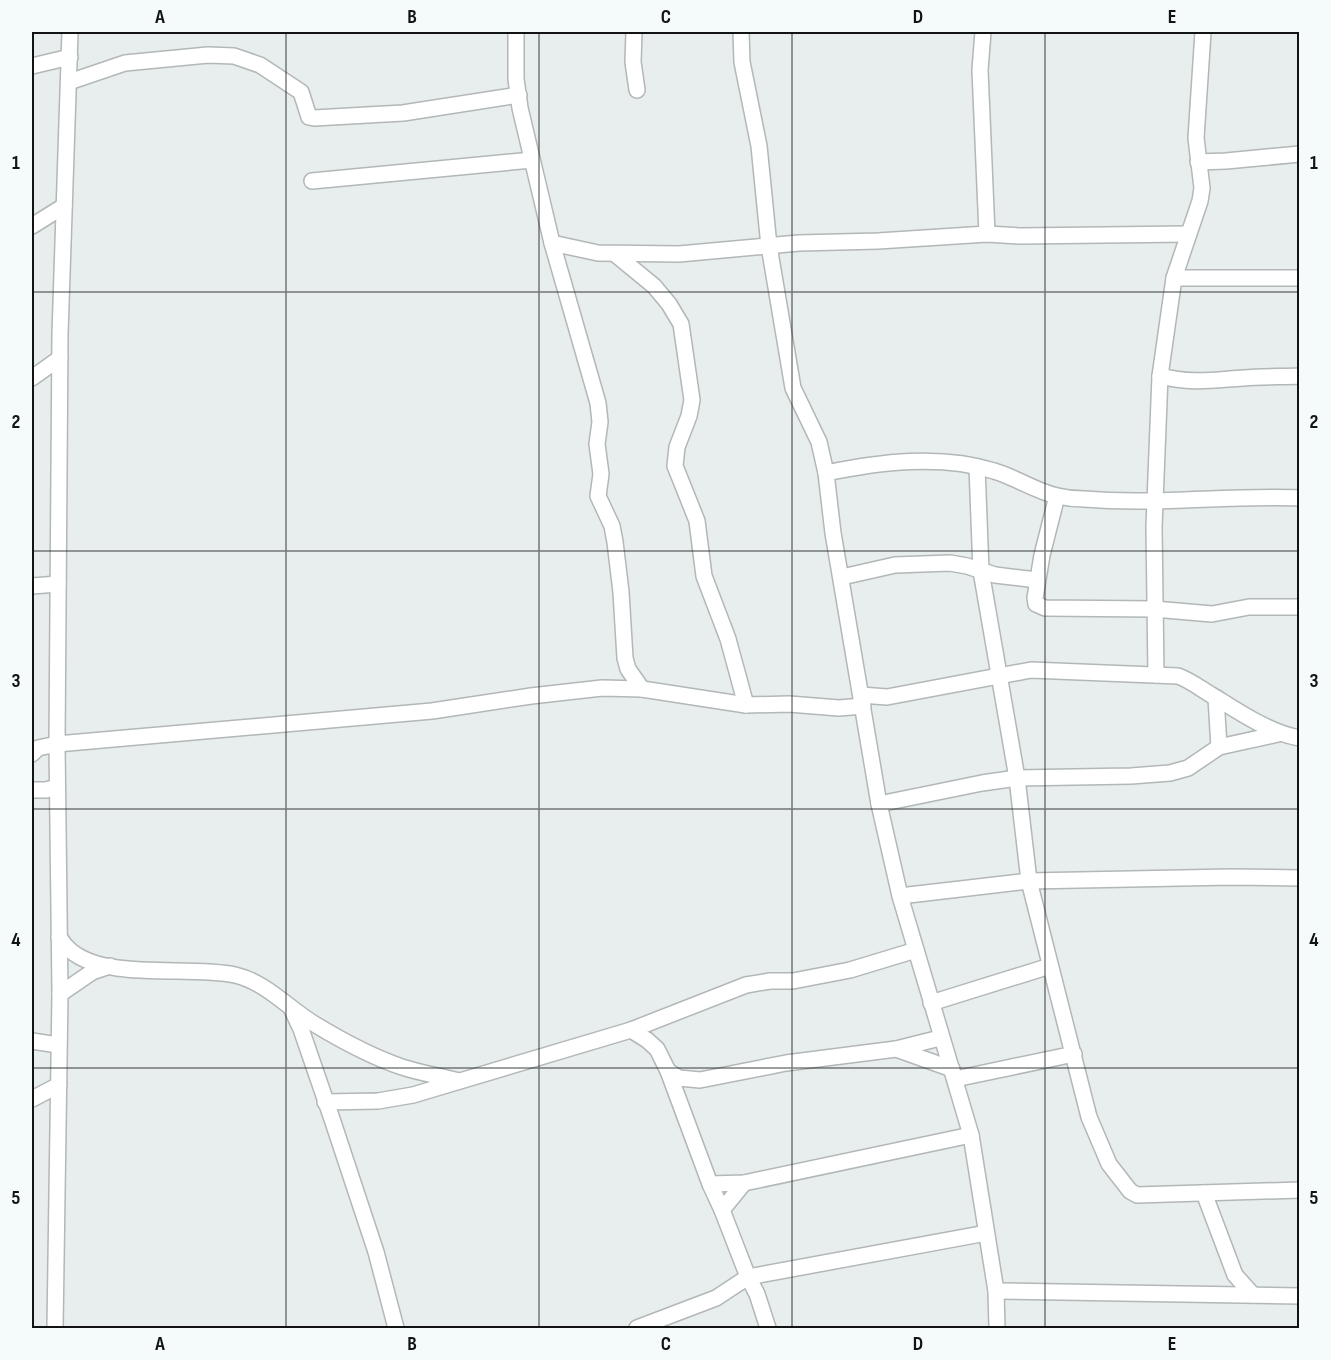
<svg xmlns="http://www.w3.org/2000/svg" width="1331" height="1360" viewBox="0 0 1331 1360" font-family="'Sofia Sans Condensed',sans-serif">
<rect width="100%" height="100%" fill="#e8edee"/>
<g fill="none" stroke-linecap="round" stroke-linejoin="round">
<!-- street casing -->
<g stroke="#b2b7b8" stroke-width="18">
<g id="street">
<polyline points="516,32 516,79 520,108 552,243 598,253 679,254 799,243 878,241 987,234 1020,236 1188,234"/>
<polyline points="634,32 633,62 637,90"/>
<polyline points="741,32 742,62 759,146 769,246 793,388 819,442 826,473 833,533 879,804 900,896 971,1135 996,1291 997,1328"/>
<polyline points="983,32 980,70 987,234"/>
<polyline points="32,66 70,57"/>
<polyline points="69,82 125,63 208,55 234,56 260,65 301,92 309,117 314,118 403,113 519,95"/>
<polyline points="1198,162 1226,161 1300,154"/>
<polyline points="312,181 532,160"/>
<polyline points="32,226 64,206"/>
<polyline points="552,243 598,403 600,422 597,444 601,474 598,496 612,526 615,542 621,592 625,658 628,669 642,689"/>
<polyline points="615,254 654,286 669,304 681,324 692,400 689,416 677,447 675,466 697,521 704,576 728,639 746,705"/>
<polyline points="1174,278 1300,278"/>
<path d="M1160 376C1191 384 1213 380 1243 378 1262 376 1281 377 1300 376"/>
<polyline points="32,378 60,358"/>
<polyline points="977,467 981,571 1017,778 1029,881 1089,1117 1109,1164 1130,1191 1137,1195 1300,1190"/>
<path d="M826 473C879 462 941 454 994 471 1015 477 1035 491 1057 496 1066 498 1076 499 1084 499 1157 505 1228 495 1300 498"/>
<polyline points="1057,496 1042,555 1035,598 1036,604 1045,608 1154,609 1212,614 1249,607 1300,607"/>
<polyline points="842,577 895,565 950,563 967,566 995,575 1037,580"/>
<polyline points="32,586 58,584"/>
<polyline points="1156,675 1154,527 1160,376 1174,278 1200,201 1202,188 1196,138 1203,32"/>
<path d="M861 695 887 697 1031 670 1178 676C1192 681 1202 690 1215 697 1239 712 1272 734 1300 738"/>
<polyline points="1216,698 1219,747"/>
<polyline points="32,754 38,748 57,744 432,711 531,696 602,688 642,689 746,705 789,704 839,708 863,706"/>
<polyline points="32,790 46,790 57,787"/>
<polyline points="879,804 982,783 1017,778 1131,776 1170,773 1188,768 1219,747 1278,734"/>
<polyline points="900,896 1029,881 1231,877 1300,878"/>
<path d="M59 937C62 942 66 947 71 951 107 981 191 965 235 975 266 982 289 1009 316 1025 341 1040 375 1058 402 1067 420 1073 440 1076 459 1081"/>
<polyline points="60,994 92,972 110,966"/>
<polyline points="931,1003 1050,966"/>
<polyline points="292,1010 301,1029 333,1122 376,1252 396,1328"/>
<polyline points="631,1030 647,1040 657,1049 668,1071 710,1184 722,1210 748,1277 757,1294 768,1328"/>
<polyline points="32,1041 58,1045"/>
<polyline points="896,1049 952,1069"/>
<polyline points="668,1071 679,1078 700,1080 786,1063 896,1049 940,1038"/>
<polyline points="955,1079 1074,1054"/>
<polyline points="32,1099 59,1085"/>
<polyline points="325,1102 378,1101 413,1095 631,1030 746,985 770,981 793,981 850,970 916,950"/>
<polyline points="710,1184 744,1183 971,1135"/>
<polyline points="1204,1193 1235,1275 1253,1295"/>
<polyline points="722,1210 744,1183"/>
<polyline points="996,1291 1300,1296"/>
<polyline points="55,1328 60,994 57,744 60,334 70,32"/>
<polyline points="637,1328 716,1298 748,1277 986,1233"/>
</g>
</g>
<!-- street -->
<use href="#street" stroke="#fff" stroke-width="15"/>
</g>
<!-- grid -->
<path fill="none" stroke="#121414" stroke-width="1.5" stroke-opacity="0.55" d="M286 32V1328M539 32V1328M792 32V1328M1045 32V1328M32 292H1300M32 551H1300M32 809H1300M32 1068H1300"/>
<!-- border -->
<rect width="1331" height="1360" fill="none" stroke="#f5fbfb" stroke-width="66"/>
<rect x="33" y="33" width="1265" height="1294" fill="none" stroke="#121414" stroke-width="2"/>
<g font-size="20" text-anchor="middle" font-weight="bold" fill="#121414">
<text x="160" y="23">A</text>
<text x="412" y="23">B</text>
<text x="666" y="23">C</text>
<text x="918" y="23">D</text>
<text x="1172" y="23">E</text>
<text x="16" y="169">1</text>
<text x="1314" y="169">1</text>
<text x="16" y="428">2</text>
<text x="1314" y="428">2</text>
<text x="16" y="687">3</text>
<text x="1314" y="687">3</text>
<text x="16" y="946">4</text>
<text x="1314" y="946">4</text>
<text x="16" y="1204">5</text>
<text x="1314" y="1204">5</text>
<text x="160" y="1350">A</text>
<text x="412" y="1350">B</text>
<text x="666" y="1350">C</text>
<text x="918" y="1350">D</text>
<text x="1172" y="1350">E</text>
</g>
</svg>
